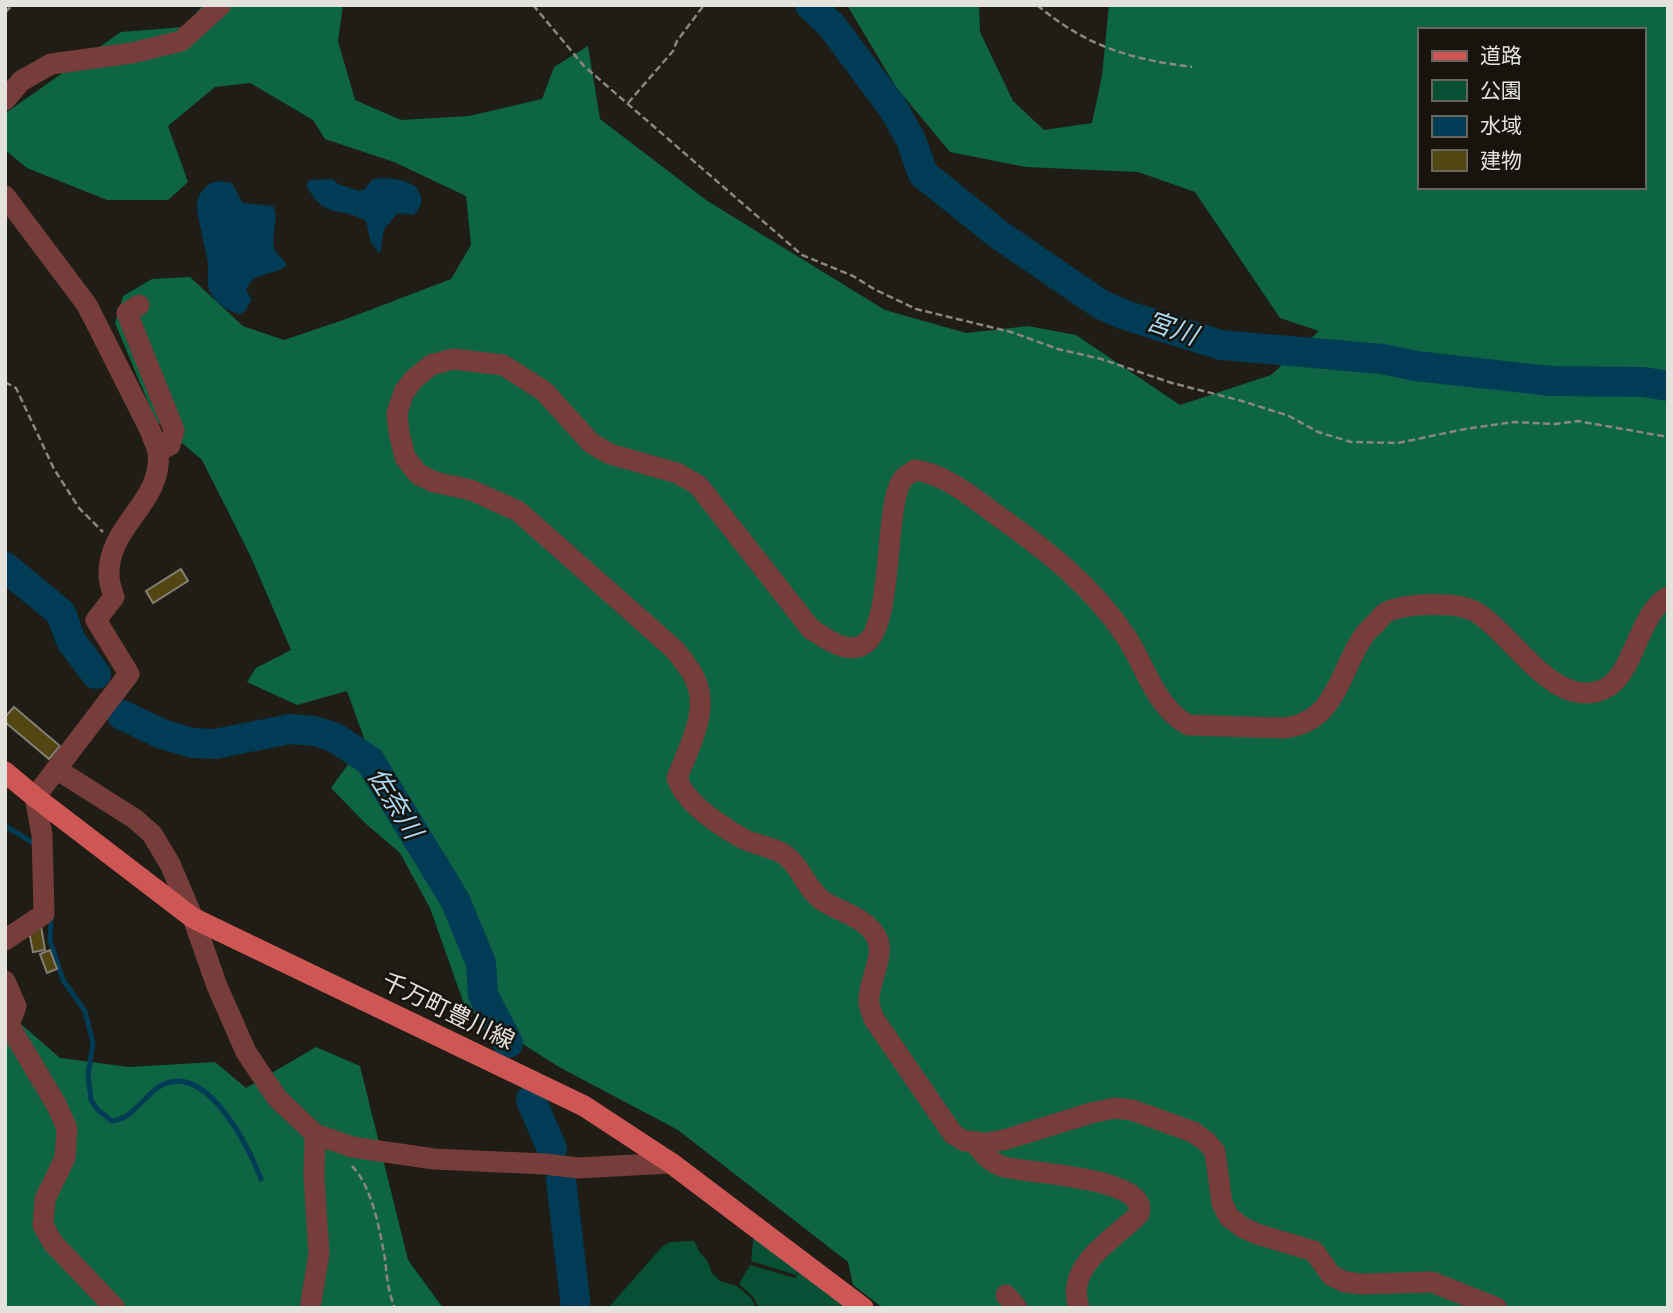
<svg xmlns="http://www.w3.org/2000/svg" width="1673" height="1313" viewBox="0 0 1673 1313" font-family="'Fira Sans Condensed','Noto Sans JP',sans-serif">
<rect width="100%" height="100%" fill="#1f1d15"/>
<!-- green -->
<g fill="#075035">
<polygon points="754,1234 799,1268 796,1275 751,1261"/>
<polygon points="694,1241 700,1253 707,1260 712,1273 720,1281 737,1286 751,1298 756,1308 608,1308 662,1247 670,1242"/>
<polygon points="750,1265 795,1278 800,1269 853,1308 759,1308 753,1297 739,1284"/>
</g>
<!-- forest -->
<g fill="#0d6543" fill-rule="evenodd">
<path d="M203 5H343L338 41 355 100 401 120 469 116 542 99 554 67 588 46 600 119 706 200 885 310 966 333 1028 326 1076 335 1180 405 1271 375 1319 331 1280 318 1195 192 1138 172 1026 167 950 152 896 87 847 5H979L980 32 1013 101 1044 130 1092 123 1102 76 1109 5H1668V1308H883L853 1285 848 1262 678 1130 559 1067 465 1007 430 908 400 853 365 823 331 788 365 741 347 691 297 705 247 682 256 668 291 650 250 555 202 460 156 421 115 323 123 296 152 279 190 277 243 326 284 340 349 318 451 279 471 245 466 196 394 162 325 139 313 120 250 83 215 87 168 126 188 182 168 200H107L27 168 5 150 7 112 121 32 184 27ZM1419 30H1643V187H1419Z"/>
<polygon points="5,1010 60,1058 129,1067 215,1062 246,1088 316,1047 360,1066 408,1260 443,1308 5,1308"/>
</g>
<!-- water -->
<g fill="#003c55">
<path d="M384 178C393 179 405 180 413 185 424 193 424 208 413 215L398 213 384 229 380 254 371 243 366 221C339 205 326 222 306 185L310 180 332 179 338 184 359 191 365 189 373 179Z"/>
<path d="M219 181 232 183 243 203 273 206C280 218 271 233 274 247 276 255 283 258 287 265 274 277 252 270 246 291L252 299 245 311 240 314C229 312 215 303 210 292 206 284 209 274 208 265 207 253 195 209 197 202 200 191 208 182 219 181Z"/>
</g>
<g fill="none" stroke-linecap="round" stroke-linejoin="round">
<!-- stream -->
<g stroke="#003c55" stroke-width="5">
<polyline points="5,826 35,844"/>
<path d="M51 916 50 940 63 980 85 1011 93 1043 88 1075 91 1100 98 1110 112 1121C136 1118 143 1094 164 1084 208 1065 249 1147 261 1179"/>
</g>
<!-- river -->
<g stroke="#003c55" stroke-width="30">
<polyline points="810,5 832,26 893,108 911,140 923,174 998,234 1100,304 1125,315 1221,345 1382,359 1416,366 1551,381 1644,382 1668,386"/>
<polyline points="5,567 61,613 71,641 96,674"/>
<polyline points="122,715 162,734 192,743 215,744 290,729 314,731 334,737 370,761 455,900 481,963 483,995 508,1043"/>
<polyline points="531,1100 552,1149"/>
<polyline points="561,1180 576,1308"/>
</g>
</g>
<!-- building -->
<g fill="#524612" stroke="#827f75" stroke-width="2">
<polygon points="181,569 188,581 153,603 146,591"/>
<polygon points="14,707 60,746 49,759 5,722 5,717"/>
<polygon points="40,920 45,950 33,952 28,926"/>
<polygon points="50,950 57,969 47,973 40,954"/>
</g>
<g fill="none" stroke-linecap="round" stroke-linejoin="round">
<!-- path -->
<g stroke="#898780" stroke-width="2.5" stroke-dasharray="7 3.5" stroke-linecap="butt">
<polyline points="533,5 584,66 802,255 853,276 874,289 916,309 1011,332 1058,349 1101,359 1172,383 1242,401 1289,416 1318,432 1351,442 1398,443 1465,429 1514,422 1555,424 1578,421 1668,437"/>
<path d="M1037 5C1086 46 1129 59 1192 67"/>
<polyline points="5,12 13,5"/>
<polyline points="628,103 673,51 677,41 704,5"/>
<polyline points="5,382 16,388 54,469 79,508 103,532"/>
<path d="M352 1166C372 1186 380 1231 385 1259 387 1277 388 1292 395 1308"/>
</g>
<!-- minor -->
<g stroke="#763d3a" stroke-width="21">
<polyline points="5,100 21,81 51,64 132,53 181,41 221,5"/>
<polyline points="5,196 87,305 150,430 158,451"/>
<polyline points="56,769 135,819 152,834 170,864 193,918 217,986 246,1052 277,1098 315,1134 352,1147 434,1159 545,1164 578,1168 671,1163"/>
<path d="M5 940 44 914 42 835 35 797 129 674 96 620 114 597C112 590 109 583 109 576 107 525 164 503 158 451L170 445 174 430 127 313 139 305"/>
<polyline points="5,981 16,1006 9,1025 56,1104 67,1128 65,1158 45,1199 43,1225 53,1243 115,1308"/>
<path d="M975 1143C983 1154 991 1163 1004 1167 1025 1173 1151 1177 1139 1214 1115 1239 1064 1265 1079 1308"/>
<polyline points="1006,1295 1017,1308"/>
<polyline points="310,1308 319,1254 314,1177 315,1134"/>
<path d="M1497 1308 1432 1282 1361 1284 1345 1282 1331 1275 1314 1251 1257 1234 1242 1227 1229 1217 1222 1203 1215 1152 1207 1142 1193 1132 1132 1110 1115 1108 1091 1113 1004 1140 987 1143 964 1141 953 1134 874 1019C872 1014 870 1008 869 1003 867 983 887 955 876 936 866 918 840 912 823 901 805 888 801 865 782 853 770 846 754 845 742 838 719 825 685 803 677 778 687 752 707 716 698 687 694 673 683 660 674 649L518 511 471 490 434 482 418 474 405 457 399 433 397 413 404 392 414 379 431 365 453 359 503 365 544 391 591 443 610 454 677 473 698 485 811 629C824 637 844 653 861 646 895 633 883 510 902 480 905 476 911 473 915 470 944 474 971 496 994 513 1045 549 1092 585 1127 638 1146 668 1155 706 1188 725L1282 728C1337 724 1339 670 1365 634 1368 630 1373 626 1376 623 1380 619 1382 614 1387 612 1407 603 1457 601 1476 612 1512 633 1556 714 1606 688 1634 674 1639 612 1668 597"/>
</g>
<!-- major -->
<polyline stroke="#ce5655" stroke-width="21" points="5,772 35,797 193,918 584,1106 671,1163 863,1308"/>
</g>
<g text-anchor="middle" stroke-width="5" stroke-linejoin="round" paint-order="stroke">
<!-- street labels -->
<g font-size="24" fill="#e3e2dc" stroke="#16140c">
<text transform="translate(448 1011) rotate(26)" y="8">千万町豊川線</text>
</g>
<!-- water labels -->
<g font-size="26" font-style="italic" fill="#abd8f2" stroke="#16140c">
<text transform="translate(1172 328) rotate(19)" y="9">宮川</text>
<text transform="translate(395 803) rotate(58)" y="9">佐奈川</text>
</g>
</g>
<!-- border -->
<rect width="1673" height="1313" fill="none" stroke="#e3e2dc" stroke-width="14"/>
<!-- legend -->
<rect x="1418" y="28" width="228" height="161" fill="#16140c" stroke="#68665f" stroke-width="2"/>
<rect x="1432" y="51" width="35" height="10" fill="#ce5655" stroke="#68665f" stroke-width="2"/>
<text x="1480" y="63" font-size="21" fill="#e3e2dc">道路</text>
<rect x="1432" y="80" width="35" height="21" fill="#075035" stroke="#68665f" stroke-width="2"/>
<text x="1480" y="98" font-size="21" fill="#e3e2dc">公園</text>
<rect x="1432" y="116" width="35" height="21" fill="#003c55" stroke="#68665f" stroke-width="2"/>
<text x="1480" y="133" font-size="21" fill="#e3e2dc">水域</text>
<rect x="1432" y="150" width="35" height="21" fill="#524612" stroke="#68665f" stroke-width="2"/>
<text x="1480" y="168" font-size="21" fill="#e3e2dc">建物</text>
</svg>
